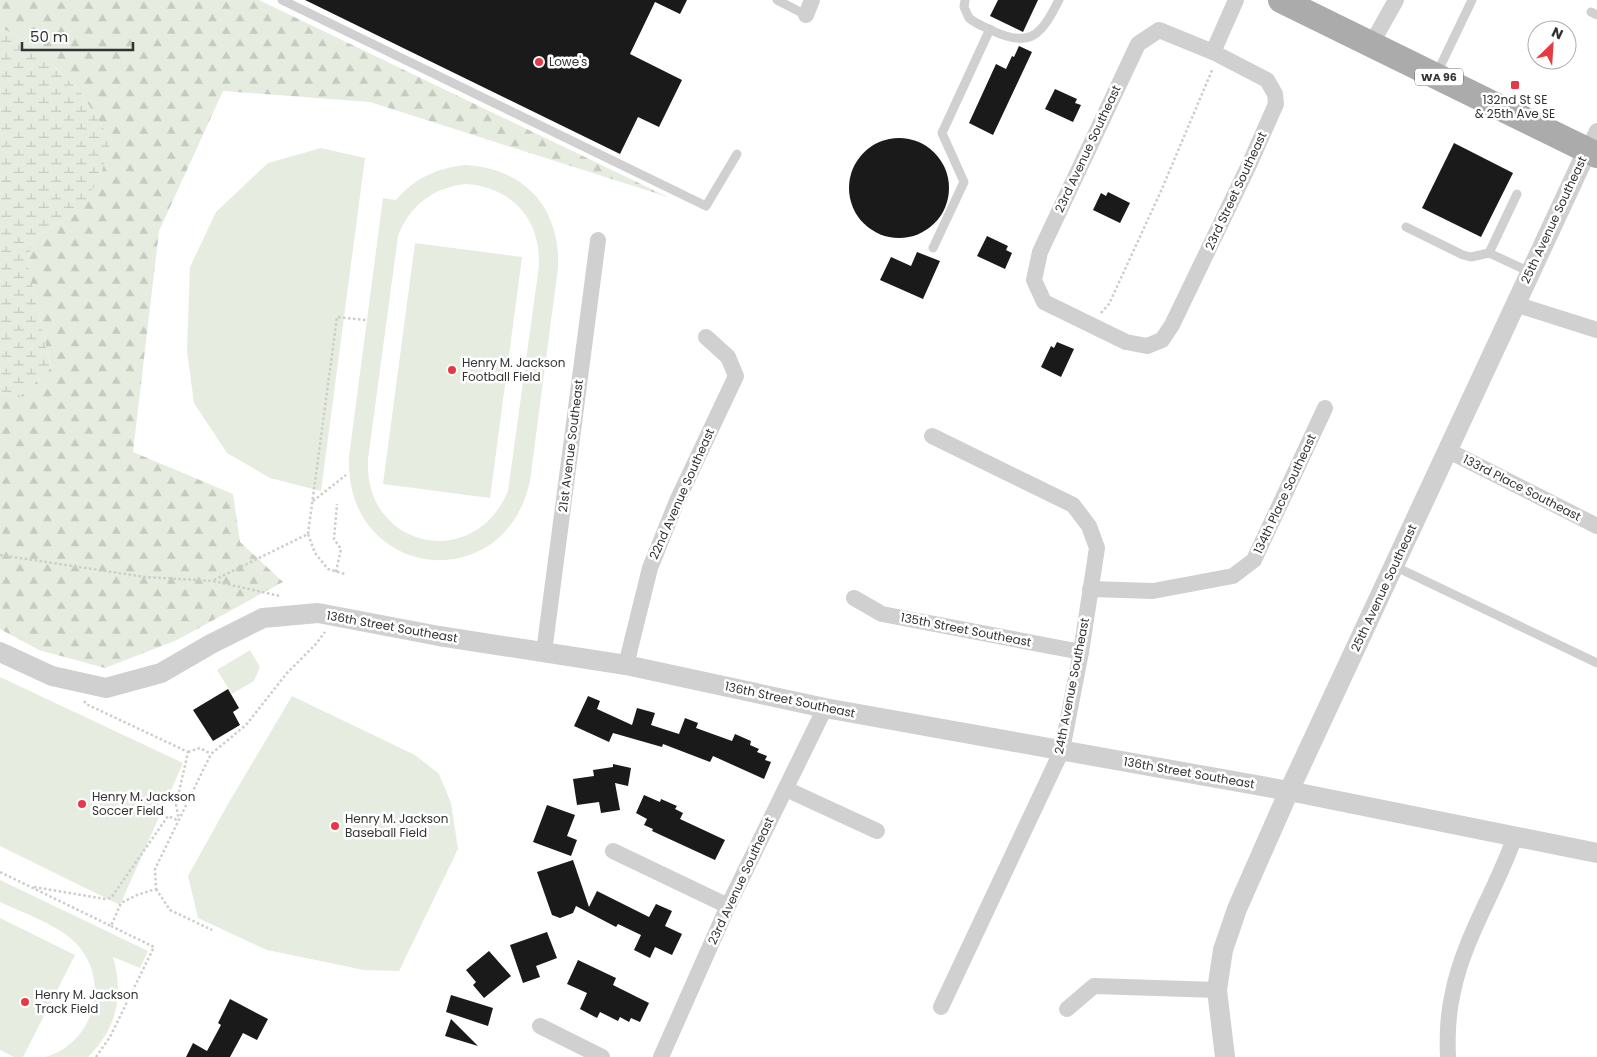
<svg xmlns="http://www.w3.org/2000/svg" width="1597" height="1057" viewBox="0 0 1597 1057" font-family="Poppins,sans-serif">
<defs>
<pattern id="forest-firs" width="22" height="20" patternUnits="userSpaceOnUse" patternTransform="scale(1.25)"><rect width="22" height="20" fill="#e6ecdf"/><path d="M5 1l3.5 6h-7zM16 11l3.5 6h-7z" fill="#c6cbc0"/></pattern>
<pattern id="wetland-marsh" width="20" height="14" patternUnits="userSpaceOnUse" patternTransform="scale(1.25)"><rect width="20" height="14" fill="#e6ecdf"/><path d="M1 5h8M5 5V1M11 12h8M15 12V8" fill="none" stroke="#c6cbc0"/></pattern>
</defs>
<rect width="100%" height="100%" fill="#fff"/>
<!-- green -->
<g fill="#e6ecdf" fill-rule="evenodd">
<polygon points="321,148 365,158 321,491 270,478 227,453 194,403 187,351 190,267 216,212 268,163"/>
<path d="M465 165C525 168 561 209 558 268L530 481C504 600 344 579 349 457L383 198 396 200C415 178 437 168 465 165ZM465 184C512 187 541 219 539 266L508 491C474 573 363 548 368 459L398 236C410 205 433 188 465 184Z"/>
<polygon points="415,243 522,257 490,498 383,484"/>
<polygon points="250,650 260,667 254,681 232,694 217,670"/>
<polygon points="0,677 183,763 120,905 0,846"/>
<polygon points="292,696 415,755 439,774 451,803 458,849 399,971 364,970 267,950 198,918 188,876 228,804"/>
<path d="M0 880 148 951 140 968 113 957C124 996 117 1028 88 1057H46C98 1041 113 972 69 937 54 924 19 911 0 902Z"/>
<polygon points="0,918 75,955 23,1057 14,1057 0,1050"/>
</g>
<!-- forest -->
<polygon fill="url(#forest-firs)" points="0,0 259,0 668,197 370,102 223,91 159,231 133,452 233,494 240,542 283,582 177,640 105,668 39,650 0,629 0,391 18,398 51,368 27,261 34,238 78,211 111,140 79,90 31,44 0,27"/>
<!-- wetland -->
<polygon fill="url(#wetland-marsh)" points="0,27 31,44 79,90 111,140 100,178 78,211 34,238 27,261 51,368 18,398 0,391"/>
<!-- building -->
<g fill="#1a1a1a">
<polygon points="305,0 687,0 680,14 655,2 630,54 682,80 659,127 638,117 620,154"/>
<polygon points="998,0 1038,0 1023,32 990,16"/>
<polygon points="1019,46 1032,52 993,135 969,123 996,64 1006,69 1012,56 1014,57"/>
<polygon points="1055,89 1077,99 1075,103 1081,105 1073,122 1045,109"/>
<circle cx="899" cy="188" r="50"/>
<polygon points="1454,143 1513,173 1481,237 1422,208"/>
<polygon points="1108,192 1130,203 1120,223 1093,210 1101,193 1106,196"/>
<polygon points="987,236 1008,246 1006,250 1012,253 1005,269 977,256"/>
<polygon points="917,252 940,261 923,299 880,280 891,257 911,266"/>
<polygon points="1057,342 1074,349 1061,377 1041,367 1051,346 1054,348"/>
<polygon points="228,689 239,708 233,712 240,725 213,741 193,710"/>
<polygon points="588,696 600,701 597,709 632,725 637,708 655,713 651,725 679,734 685,718 698,723 696,728 732,741 735,734 751,741 750,745 759,749 757,752 767,756 765,760 771,762 764,779 713,756 710,762 663,744 662,747 613,733 609,742 574,726"/>
<polygon points="613,764 631,768 628,786 615,783 620,810 601,813 599,802 577,805 573,779 594,776 593,770 613,767"/>
<polygon points="644,795 660,802 661,799 677,806 675,809 683,813 680,819 725,840 715,860 652,831 653,829 644,825 647,819 636,813"/>
<polygon points="547,805 575,815 567,836 577,840 571,856 533,842"/>
<polygon points="573,860 589,907 597,891 649,917 656,904 672,911 665,926 682,934 672,955 655,947 650,958 634,950 641,935 618,924 616,927 576,906 573,913 560,918 552,915 537,872"/>
<polygon points="547,932 557,958 536,966 540,977 523,983 510,945"/>
<polygon points="489,951 511,976 484,998 473,985 476,982 466,970"/>
<polygon points="578,960 616,978 613,985 649,1003 640,1022 631,1018 629,1022 620,1017 618,1021 600,1012 597,1018 580,1009 587,993 567,984"/>
<polygon points="451,995 493,1008 488,1026 446,1012"/>
<polygon points="230,999 268,1019 257,1040 243,1033 230,1057 186,1057 193,1043 207,1051 221,1025 218,1023"/>
<polygon points="451,1019 478,1046 445,1036"/>
</g>
<g fill="none" stroke-linecap="round" stroke-linejoin="round">
<!-- path -->
<g stroke="#cdcdcd" stroke-width="2.5" stroke-dasharray="2.5 2.5" stroke-linecap="butt">
<polyline points="1101,313 1109,304 1161,191 1213,68"/>
<polyline points="313,501 346,475"/>
<polyline points="308,534 337,317 366,320"/>
<polyline points="0,555 145,577 213,581 280,596"/>
<polyline points="336,572 341,549 334,539 337,504"/>
<polyline points="214,580 308,534 315,553 328,569 345,574"/>
<polyline points="84,701 86,704 188,752 176,805 179,820"/>
<polyline points="188,752 200,748 211,754"/>
<polyline points="0,872 111,926 121,903 137,895 156,889 155,869 211,754 246,725 287,673 315,645 325,632"/>
<polyline points="34,887 105,899 111,898 168,816 179,821"/>
<polyline points="156,889 170,910 212,930"/>
<polyline points="96,1057 110,1037 154,947 111,926"/>
</g>
<!-- service -->
<g stroke="#d0d0d0" stroke-width="9">
<polyline points="282,0 706,206 737,154"/>
<polyline points="777,0 806,15"/>
<path d="M965 0 964 7 969 18C976 24 985 27 993 31 1032 49 1042 33 1059 0"/>
<polyline points="1591,12 1597,15"/>
<polyline points="1437,73 1472,0"/>
<polyline points="1406,227 1463,255 1471,257 1489,253 1530,272"/>
<polyline points="933,248 964,182 942,133 990,29"/>
<polyline points="1489,253 1517,194"/>
<polyline points="1394,566 1597,663"/>
</g>
<!-- minor -->
<g stroke="#d0d0d0" stroke-width="16">
<polyline points="806,15 812,0"/>
<polygon points="1159,30 1213,52 1267,80 1275,94 1276,104 1249,165 1172,325 1162,340 1147,346 1126,342 1044,302 1034,280 1040,252 1138,44"/>
<polyline points="1372,43 1396,0"/>
<polyline points="1213,52 1236,0"/>
<polyline points="1587,151 1597,131"/>
<polyline points="1515,304 1597,330"/>
<polyline points="932,436 1073,505 1089,526 1097,548 1081,652 1062,750 941,1007"/>
<polyline points="1447,450 1597,526"/>
<polyline points="1090,589 1153,591 1233,576 1254,560 1325,408"/>
<polyline points="854,598 882,614 1081,652"/>
<polyline points="544,652 598,240"/>
<polyline points="626,665 650,568 677,501 736,376 728,357 706,337"/>
<polyline points="786,789 877,831"/>
<polyline points="613,851 728,906"/>
<polyline points="1067,1009 1094,986 1217,990"/>
<polyline points="540,1026 602,1057"/>
<polyline points="661,1057 728,906 825,708"/>
<path d="M1448 1057C1447 1036 1448 1013 1453 992 1464 937 1497 889 1515 836"/>
</g>
<!-- tertiary -->
<g stroke="#d0d0d0" stroke-width="20">
<polyline points="0,652 52,676 106,688 161,673 211,644 263,618 318,613 439,636 626,665 825,708 1289,791 1597,853"/>
<polyline points="1225,1057 1217,990 1223,950 1237,909 1289,791 1587,151"/>
</g>
<!-- primary -->
<polyline stroke="#ababab" stroke-width="26" points="1281,0 1597,155"/>
</g>
<!-- markers -->
<g fill="#e63946" stroke="#fff" stroke-width="2">
<circle cx="539" cy="62" r="5"/>
<rect x="1510" y="80" width="10" height="10" rx="2.5"/>
<circle cx="452" cy="370" r="5"/>
<circle cx="82" cy="804" r="5"/>
<circle cx="335" cy="826" r="5"/>
<circle cx="25" cy="1002" r="5"/>
</g>
<g text-anchor="middle" stroke-width="5" stroke-linejoin="round" paint-order="stroke">
<!-- shield labels -->
<rect fill="#fff" stroke="#707070" stroke-width="1" x="1415" y="68.5" width="48" height="17" rx="4"/>
<g font-size="11" font-weight="bold" fill="#333">
<text x="1439" y="81">WA 96</text>
</g>
<!-- poi labels -->
<g font-size="12" fill="#333" stroke="#fff" text-anchor="start">
<text x="549" y="66">Lowe's</text>
<text x="1515" y="104" text-anchor="middle">132nd St SE<tspan x="1515" dy="14">&amp; 25th Ave SE</tspan></text>
<text x="462" y="367">Henry M. Jackson<tspan x="462" dy="14">Football Field</tspan></text>
<text x="92" y="801">Henry M. Jackson<tspan x="92" dy="14">Soccer Field</tspan></text>
<text x="345" y="823">Henry M. Jackson<tspan x="345" dy="14">Baseball Field</tspan></text>
<text x="35" y="999">Henry M. Jackson<tspan x="35" dy="14">Track Field</tspan></text>
</g>
<!-- street labels -->
<g font-size="12" fill="#333" stroke="#fff">
<text transform="translate(1088 149) rotate(-65)" y="4">23rd Avenue Southeast</text>
<text transform="translate(1236 191) rotate(-65)" y="4">23rd Street Southeast</text>
<text transform="translate(1554 220) rotate(-65)" y="4">25th Avenue Southeast</text>
<text transform="translate(571 446) rotate(-83)" y="4">21st Avenue Southeast</text>
<text transform="translate(1522 488) rotate(27)" y="4">133rd Place Southeast</text>
<text transform="translate(682 494) rotate(-66)" y="4">22nd Avenue Southeast</text>
<text transform="translate(1285 494) rotate(-65)" y="4">134th Place Southeast</text>
<text transform="translate(1384 588) rotate(-65)" y="4">25th Avenue Southeast</text>
<text transform="translate(392 627) rotate(10)" y="4">136th Street Southeast</text>
<text transform="translate(966 630) rotate(11)" y="4">135th Street Southeast</text>
<text transform="translate(1072 686) rotate(-79)" y="4">24th Avenue Southeast</text>
<text transform="translate(790 700) rotate(12)" y="4">136th Street Southeast</text>
<text transform="translate(1189 773) rotate(10)" y="4">136th Street Southeast</text>
<text transform="translate(741 881) rotate(-65)" y="4">23rd Avenue Southeast</text>
</g>
</g>
<!-- north arrow -->
<g transform="translate(1552 45) rotate(25)"><circle r="24" fill="#ffffff" stroke="#adadad"/>
<path d="M0-4L9 19L0 12L-9 19Z" fill="#e63946"/>
<text y="-8" font-size="14" font-weight="bold" text-anchor="middle" fill="#333333">N</text>
</g>
<!-- scale -->
<path d="M22 42v8h111v-8" fill="none" stroke="#333333" stroke-width="2.5"/>
<text x="30" y="42" font-size="15" fill="#333333" stroke="#ffffff" stroke-width="4" paint-order="stroke">50 m</text>
</svg>
